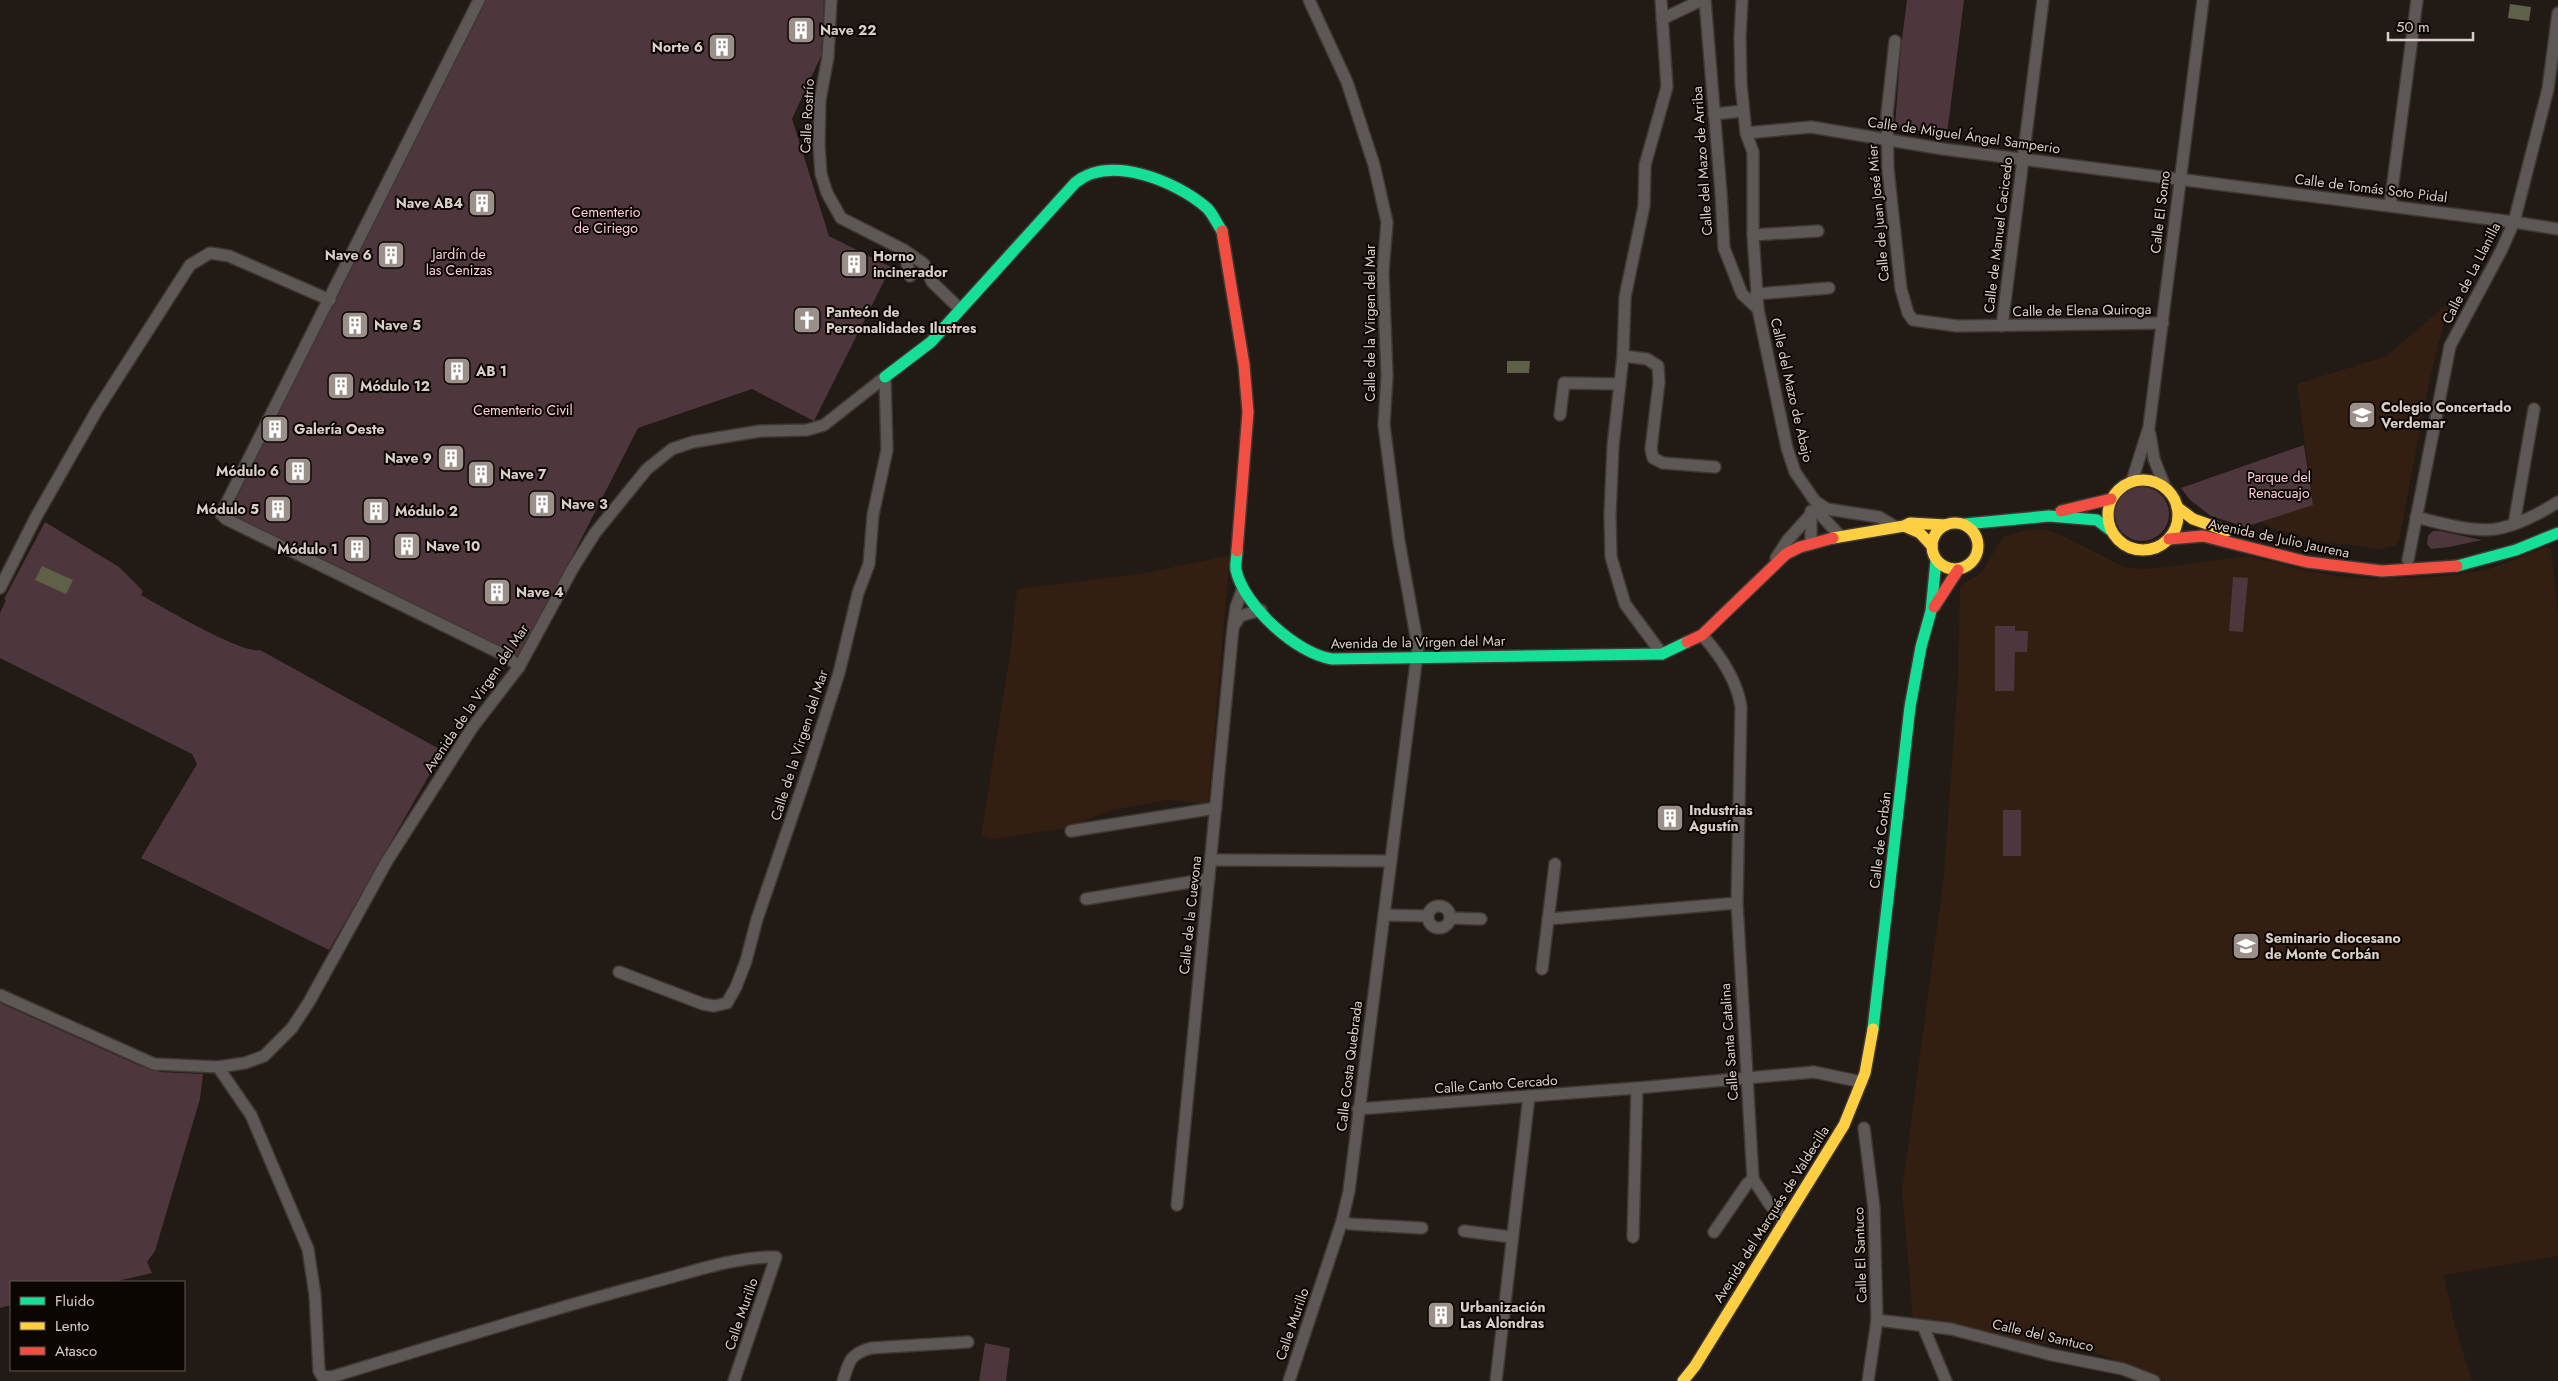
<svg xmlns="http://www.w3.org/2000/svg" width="2558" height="1381" viewBox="0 0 2558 1381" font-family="Jost,sans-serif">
<rect width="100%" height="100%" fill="#221a14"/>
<!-- built -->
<g fill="#321f11">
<polygon points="2449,302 2455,304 2443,326 2430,377 2399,540 2396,545 2382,549 2318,541 2271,528 2261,521 2313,505 2297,384 2387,356"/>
<polygon points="2027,530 2047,530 2057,533 2124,567 2146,569 2248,556 2302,570 2336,576 2367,579 2437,577 2486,570 2547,547 2551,549 2558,614 2558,1256 2444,1275 2455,1327 2472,1381 2166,1381 2085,1348 2008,1340 1913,1320 1902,1190 1944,874 1958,677 1960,586 1981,573 2003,537"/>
<polygon points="1230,555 1208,804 1167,800 1112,810 1066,828 992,839 981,836 1011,648 1017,589 1146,573"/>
</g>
<!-- green -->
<g fill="#4d363c">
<polygon points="485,0 824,0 821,56 792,119 829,236 891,267 814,421 752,389 638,428 526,647 521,656 517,657 226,512"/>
<polygon points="1907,0 1964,0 1947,134 1930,132 1930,128 1922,127 1921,131 1898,128 1895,125 1901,47"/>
<polygon points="2304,445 2313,505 2245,527 2211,516 2190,500 2181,488"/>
<circle cx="2142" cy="514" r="27"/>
<path d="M45 522 119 567 143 591 141 595C160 606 244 655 260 650L443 751 329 950 141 858 197 764 192 754 0 658V613L6 600 4 599Z"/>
<polygon points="2433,531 2440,531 2482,540 2449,547 2431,549 2427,544 2428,536"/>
<polygon points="2233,577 2248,578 2243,632 2229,631"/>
<polygon points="1995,626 2015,626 2015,631 2028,631 2027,652 2015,652 2014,691 1995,691"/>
<rect x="2003" y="810" width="18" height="46"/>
<polygon points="0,1003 138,1065 161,1072 203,1074 200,1099 155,1251 147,1262 152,1273 113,1282 11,1282 11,1305 0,1308"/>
<polygon points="985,1343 1010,1348 1006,1381 979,1381"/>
</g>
<!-- water -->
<g fill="#5e6047">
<polygon points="2510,4 2531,7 2529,21 2508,18"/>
<polygon points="1507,361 1530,361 1529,373 1507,373"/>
<polygon points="42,566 73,580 66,594 35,580"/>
</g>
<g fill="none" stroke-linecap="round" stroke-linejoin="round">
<!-- street casing -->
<g stroke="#3f3732" stroke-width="14">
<g id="street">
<polyline points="479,0 221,514 226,519 508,657 519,667"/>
<polyline points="831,0 828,57 820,100 819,145 821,174 827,193 841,218 904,250 924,264 932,282 959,308"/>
<polyline points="1661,0 1667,87 1645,165 1644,206 1625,297 1623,356 1613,446 1610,515 1611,557 1625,604 1662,654"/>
<polyline points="1705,0 1721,193 1724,248 1742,294 1758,309"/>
<polyline points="1742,0 1740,37 1741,84 1746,133 1753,152 1753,235 1758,309 1787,448 1795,472 1815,501 1827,509 1879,517 1894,526"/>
<polyline points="1662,19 1702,0"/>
<polyline points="1895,41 1887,114 1888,169 1901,289 1908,313 1913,320 1957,326 2163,323"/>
<polyline points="1714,114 1743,111"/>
<polyline points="1746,133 1811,127 1943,149 2514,222 2558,229"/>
<polyline points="2390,205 2417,0"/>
<polyline points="1753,235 1818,231"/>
<polyline points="904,250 910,276"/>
<polyline points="1756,294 1829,288"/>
<polyline points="2002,326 2043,0"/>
<polyline points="1623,356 1647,359 1658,366 1659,382 1651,449 1653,458 1663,463 1715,467"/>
<polyline points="1560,415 1564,383 1620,384"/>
<polyline points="2150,434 2154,459 2165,487"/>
<polyline points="2132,481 2149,427 2203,0"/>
<polyline points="1812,513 1820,514 1840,536"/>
<path d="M2416 517C2439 523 2478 534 2501 528 2520 524 2542 512 2558 502"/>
<polyline points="2514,524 2534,409"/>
<polyline points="1811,544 1811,511"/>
<polyline points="1776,558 1787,541 1812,513"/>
<polyline points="2408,560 2450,346 2501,251 2514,222 2548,89 2558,13"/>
<polyline points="0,588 36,517 97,410 190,265 210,253 229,256 330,300"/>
<polyline points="1235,624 1240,616 1261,610"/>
<path d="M1702 635C1720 655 1737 681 1741 707L1737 903 1753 1179 1770 1205 1785 1220"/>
<polyline points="1071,831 1216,808"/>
<polyline points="1211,860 1391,861"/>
<polyline points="1086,899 1209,879"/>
<circle cx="1439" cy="917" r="11"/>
<polyline points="1384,915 1428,916"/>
<polyline points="1450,918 1481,919"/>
<polyline points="1548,919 1737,903"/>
<polyline points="1542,969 1555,864"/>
<polyline points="619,972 703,1004 714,1006 727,1003 736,987 746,961 757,919 808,770 839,673 858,593 869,564 873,515 887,450 885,377"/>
<polyline points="0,995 154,1064 218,1067 245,1063 264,1056 292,1028 309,1002 387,861 472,728 519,667 573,568 595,533 647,469 672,449 693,442 760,431 807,430 824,425 885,377"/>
<path d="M218 1067 251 1115 308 1249 315 1295 319 1371 322 1376 331 1377C437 1345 543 1311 650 1283 689 1273 736 1256 776 1257L734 1381"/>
<polyline points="1358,1109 1637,1088 1814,1072 1862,1082"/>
<polyline points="1864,1128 1874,1208 1877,1320 1868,1381"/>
<polyline points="1177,1205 1233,628 1236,607 1243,588"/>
<polyline points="1342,1221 1350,1224 1422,1228"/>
<polyline points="1464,1231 1511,1237"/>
<polyline points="1714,1232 1747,1184 1753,1179"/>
<polyline points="1633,1237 1637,1088"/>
<polyline points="1877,1320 1951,1329 2052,1355 2123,1369 2154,1381"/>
<polyline points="1923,1326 1946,1381"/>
<path d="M843 1381C849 1361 850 1354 871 1348L968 1342"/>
<polyline points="1289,1381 1342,1221 1349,1191 1418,647 1399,541 1384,425 1387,376 1383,272 1387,222 1374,165 1347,82 1309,0"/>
<polyline points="1496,1381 1529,1096"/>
</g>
</g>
<!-- fast casing -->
<g stroke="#3f3732" stroke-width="14">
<g id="fast">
<path d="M885 377 931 342 1075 183C1110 154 1176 181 1207 208 1213 214 1217 224 1222 231"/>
<polyline points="1965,524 2049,516 2097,520 2110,530"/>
<path d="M1237 551C1237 557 1235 564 1236 570 1244 606 1297 654 1332 659L1662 654 1687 642"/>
<polyline points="2457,566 2516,550 2558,533"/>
<polyline points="1873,1029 1910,707 1921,647 1931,611 1936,561"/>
</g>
</g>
<!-- slow casing -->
<g stroke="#3f3732" stroke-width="14">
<g id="slow">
<circle cx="2143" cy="515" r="35"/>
<polyline points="2177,507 2193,519 2227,531"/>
<circle cx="1955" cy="546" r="23"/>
<polyline points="1904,526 1920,533 1932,546"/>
<polyline points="1833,538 1904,526 1910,523 1946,525"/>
<polyline points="1683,1381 1695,1366 1844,1125 1865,1073 1873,1029"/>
</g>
</g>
<!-- jam casing -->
<g stroke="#3f3732" stroke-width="14">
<g id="jam">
<polyline points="1222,231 1244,365 1248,412 1237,551"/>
<polyline points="2061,511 2111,499"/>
<polyline points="2169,539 2203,536 2307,562 2382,571 2457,566"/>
<polyline points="1934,607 1958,570"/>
<polyline points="1687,642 1702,635 1786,554 1800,547 1833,538"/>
</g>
</g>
<!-- street -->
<use href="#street" stroke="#5d5755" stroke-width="11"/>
<!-- fast -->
<use href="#fast" stroke="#16e098" stroke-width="11"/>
<!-- slow -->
<use href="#slow" stroke="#ffcf43" stroke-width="11"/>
<!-- jam -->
<use href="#jam" stroke="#f24e42" stroke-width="11"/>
</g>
<!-- icons -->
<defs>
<g id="building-square" transform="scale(1.4375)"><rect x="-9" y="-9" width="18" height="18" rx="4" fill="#9a9089" stroke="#0c0603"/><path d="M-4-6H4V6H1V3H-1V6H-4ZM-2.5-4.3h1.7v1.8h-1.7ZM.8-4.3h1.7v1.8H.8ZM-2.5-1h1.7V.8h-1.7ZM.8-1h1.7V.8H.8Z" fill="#fff"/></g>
<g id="church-square" transform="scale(1.4375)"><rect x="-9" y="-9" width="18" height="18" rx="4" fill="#9a9089" stroke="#0c0603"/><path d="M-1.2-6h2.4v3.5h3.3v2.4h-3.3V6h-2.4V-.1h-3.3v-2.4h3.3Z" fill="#fff"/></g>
<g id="school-square" transform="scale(1.4375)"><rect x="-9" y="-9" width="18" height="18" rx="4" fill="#9a9089" stroke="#0c0603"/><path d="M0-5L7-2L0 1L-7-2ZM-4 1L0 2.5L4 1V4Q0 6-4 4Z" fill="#fff"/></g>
<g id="university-square" transform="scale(1.4375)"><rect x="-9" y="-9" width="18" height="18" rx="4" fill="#9a9089" stroke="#0c0603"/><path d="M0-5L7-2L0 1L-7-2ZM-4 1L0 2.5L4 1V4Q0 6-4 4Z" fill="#fff"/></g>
</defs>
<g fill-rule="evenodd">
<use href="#building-square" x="801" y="30"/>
<use href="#building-square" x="722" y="47"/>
<use href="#building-square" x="482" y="203"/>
<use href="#building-square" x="391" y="255"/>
<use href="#building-square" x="854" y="264"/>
<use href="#church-square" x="807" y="320"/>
<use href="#building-square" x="355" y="325"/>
<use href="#building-square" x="457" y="371"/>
<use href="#building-square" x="341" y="386"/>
<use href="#school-square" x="2362" y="415"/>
<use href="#building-square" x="275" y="429"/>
<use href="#building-square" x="451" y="458"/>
<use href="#building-square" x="298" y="471"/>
<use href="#building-square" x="481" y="474"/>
<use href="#building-square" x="542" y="504"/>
<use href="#building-square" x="278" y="509"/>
<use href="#building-square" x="376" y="511"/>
<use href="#building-square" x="407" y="546"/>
<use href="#building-square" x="357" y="549"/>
<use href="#building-square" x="497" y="592"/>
<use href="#building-square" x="1670" y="818"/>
<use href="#university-square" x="2246" y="946"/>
<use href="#building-square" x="1441" y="1315"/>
</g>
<g text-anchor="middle" stroke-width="4" stroke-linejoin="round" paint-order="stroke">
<!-- poi labels -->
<g font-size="14" font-weight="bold" fill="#dacfc8" stroke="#0c0603" text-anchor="start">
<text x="820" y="35">Nave 22</text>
<text x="703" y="52" text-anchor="end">Norte 6</text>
<text x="463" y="208" text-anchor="end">Nave AB4</text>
<text x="372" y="260" text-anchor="end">Nave 6</text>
<text x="873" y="261">Horno<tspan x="873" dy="16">incinerador</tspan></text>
<text x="826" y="317">Panteón de<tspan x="826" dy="16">Personalidades Ilustres</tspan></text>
<text x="374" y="330">Nave 5</text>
<text x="476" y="376">AB 1</text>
<text x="360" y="391">Módulo 12</text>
<text x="2381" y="412">Colegio Concertado<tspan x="2381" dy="16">Verdemar</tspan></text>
<text x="294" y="434">Galería Oeste</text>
<text x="432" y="463" text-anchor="end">Nave 9</text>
<text x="279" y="476" text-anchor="end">Módulo 6</text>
<text x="500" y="479">Nave 7</text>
<text x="561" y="509">Nave 3</text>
<text x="259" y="514" text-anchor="end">Módulo 5</text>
<text x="395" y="516">Módulo 2</text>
<text x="426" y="551">Nave 10</text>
<text x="338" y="554" text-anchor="end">Módulo 1</text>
<text x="516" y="597">Nave 4</text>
<text x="1689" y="815">Industrias<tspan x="1689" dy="16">Agustín</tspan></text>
<text x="2265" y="943">Seminario diocesano<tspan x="2265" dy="16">de Monte Corbán</tspan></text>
<text x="1460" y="1312">Urbanización<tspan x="1460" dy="16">Las Alondras</tspan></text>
</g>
<!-- street labels -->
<g font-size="14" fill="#dacfc8" stroke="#0c0603">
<text transform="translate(807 116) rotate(-87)" y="5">Calle Rostrío</text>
<text transform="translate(1964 135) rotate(8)" y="5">Calle de Miguel Ángel Samperio</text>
<text transform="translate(1702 161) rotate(-94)" y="5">Calle del Mazo de Arriba</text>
<text transform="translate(2371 188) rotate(7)" y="5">Calle de Tomás Soto Pidal</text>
<text transform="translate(2160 212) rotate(-83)" y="5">Calle El Somo</text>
<text transform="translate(1878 213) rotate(-95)" y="5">Calle de Juan José Mier</text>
<text transform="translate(1998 235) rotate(-83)" y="5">Calle de Manuel Cacicedo</text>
<text transform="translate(2471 273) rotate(-63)" y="5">Calle de La Llanilla</text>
<text transform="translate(2082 310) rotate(-1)" y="5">Calle de Elena Quiroga</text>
<text transform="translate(1370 323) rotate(-90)" y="5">Calle de la Virgen del Mar</text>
<text transform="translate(1792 390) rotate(77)" y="5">Calle del Mazo de Abajo</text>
<text transform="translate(2279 538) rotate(12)" y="5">Avenida de Julio Jaurena</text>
<text transform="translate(1418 642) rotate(-1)" y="5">Avenida de la Virgen del Mar</text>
<text transform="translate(476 698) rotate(-56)" y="5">Avenida de la Virgen del Mar</text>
<text transform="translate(799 745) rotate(-72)" y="5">Calle de la Virgen del Mar</text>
<text transform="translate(1880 840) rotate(-83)" y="5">Calle de Corbán</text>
<text transform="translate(1190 915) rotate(-84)" y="5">Calle de la Cuevona</text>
<text transform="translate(1729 1042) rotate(-94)" y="5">Calle Santa Catalina</text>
<text transform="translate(1349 1066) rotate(-83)" y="5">Calle Costa Quebrada</text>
<text transform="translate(1496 1084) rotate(-4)" y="5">Calle Canto Cercado</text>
<text transform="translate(1771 1214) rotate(-58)" y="5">Avenida del Marqués de Valdecilla</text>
<text transform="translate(1860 1255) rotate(-92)" y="5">Calle El Santuco</text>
<text transform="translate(741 1314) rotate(-71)" y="5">Calle Murillo</text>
<text transform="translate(1292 1324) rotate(-71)" y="5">Calle Murillo</text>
<text transform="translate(2043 1335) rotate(13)" y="5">Calle del Santuco</text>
</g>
<!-- park labels -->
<g font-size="14" fill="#fecfdd" stroke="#0c0603">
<text x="606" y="217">Cementerio<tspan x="606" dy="16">de Ciriego</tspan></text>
<text x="459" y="259">Jardín de<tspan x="459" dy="16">las Cenizas</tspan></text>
<text x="523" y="415">Cementerio Civil</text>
<text x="2279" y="482">Parque del<tspan x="2279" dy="16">Renacuajo</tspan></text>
</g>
</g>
<!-- legend -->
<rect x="10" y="1281" width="175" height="90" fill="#0c0603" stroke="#5e5652"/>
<rect x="20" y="1297" width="25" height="8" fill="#16e098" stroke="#5e5652"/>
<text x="55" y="1306" font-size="15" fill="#dacfc8">Fluido</text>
<rect x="20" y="1322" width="25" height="8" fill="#ffcf43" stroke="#5e5652"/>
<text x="55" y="1331" font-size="15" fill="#dacfc8">Lento</text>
<rect x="20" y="1347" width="25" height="8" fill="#f24e42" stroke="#5e5652"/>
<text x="55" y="1356" font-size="15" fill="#dacfc8">Atasco</text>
<!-- scale -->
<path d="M2388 32v8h85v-8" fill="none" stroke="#dacfc8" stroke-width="2.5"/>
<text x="2396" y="32" font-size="15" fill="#dacfc8" stroke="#0c0603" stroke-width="4" paint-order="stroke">50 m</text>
</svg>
